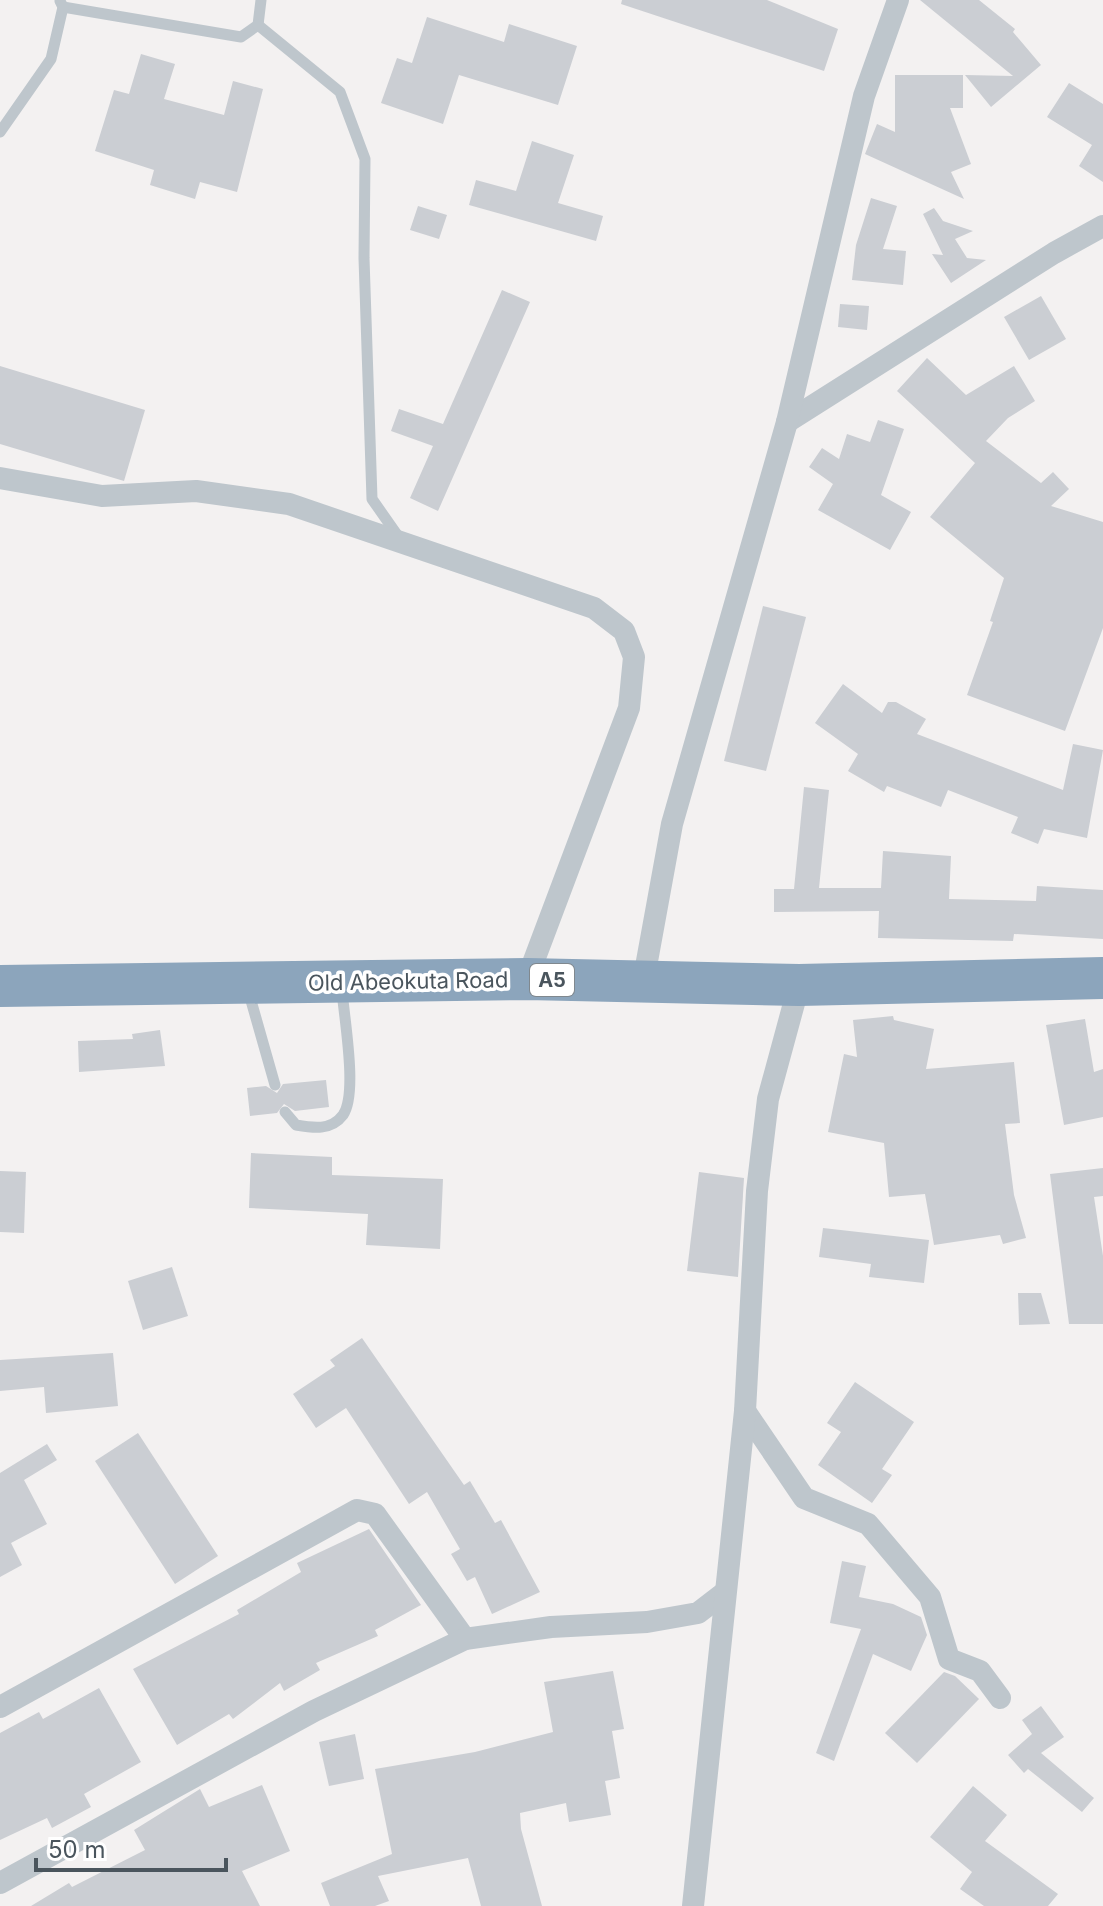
<svg xmlns="http://www.w3.org/2000/svg" width="1103" height="1906" viewBox="0 0 1103 1906" font-family="Inter,sans-serif">
<rect width="100%" height="100%" fill="#f3f1f1"/>
<!-- building -->
<g fill="#cbced3">
<polygon points="622,0 767,0 838,29 824,71 621,4"/>
<polygon points="920,0 979,0 1015,29 1013,32 1041,65 991,107 965,75 1013,76"/>
<polygon points="427,17 504,42 509,24 577,46 558,105 459,75 443,124 381,103 397,58 412,63"/>
<polygon points="141,54 175,64 164,99 224,115 233,81 263,89 237,192 200,182 195,199 150,185 154,170 95,151 114,90 129,94"/>
<polygon points="895,75 963,75 963,108 950,108 971,164 951,172 964,199 865,154 877,124 895,132"/>
<polygon points="1069,83 1103,104 1103,182 1079,166 1092,145 1047,117"/>
<polygon points="532,141 574,155 558,203 603,216 596,241 469,205 476,180 516,191"/>
<polygon points="871,198 897,206 883,249 906,251 903,285 852,280 856,245"/>
<polygon points="418,206 447,215 439,239 410,230"/>
<polygon points="934,208 943,221 973,231 955,239 967,258 986,260 951,283 932,254 943,255 923,214"/>
<polygon points="502,290 530,302 438,511 410,498 433,446 391,431 399,409 443,424"/>
<polygon points="1041,296 1066,339 1029,360 1004,317"/>
<polygon points="840,304 869,306 867,330 838,327"/>
<polygon points="927,358 966,395 1014,366 1035,401 1008,418 986,441 1041,483 1053,472 1069,489 1051,506 1103,522 1103,628 1065,731 967,695 993,622 990,621 1004,578 930,517 975,463 897,391"/>
<polygon points="0,366 145,410 124,481 0,444"/>
<polygon points="878,420 904,429 881,495 911,512 890,550 818,510 833,484 809,467 822,448 839,459 847,434 870,442"/>
<polygon points="763,606 806,617 766,771 724,761"/>
<polygon points="843,684 882,713 888,702 896,702 926,719 917,734 1063,790 1073,744 1103,750 1087,838 1044,829 1038,844 1011,833 1018,817 948,790 941,807 887,786 884,792 848,771 858,754 815,723"/>
<polygon points="804,787 829,790 819,888 881,888 883,851 951,856 949,899 1036,901 1037,886 1103,890 1103,939 1014,934 1013,941 878,938 879,911 774,912 774,889 794,889"/>
<polygon points="893,1016 894,1020 934,1029 926,1069 1014,1062 1020,1123 1005,1124 1014,1195 1026,1238 1003,1244 1000,1235 934,1245 925,1194 889,1197 884,1143 828,1132 844,1054 857,1057 853,1020"/>
<polygon points="1085,1019 1094,1072 1103,1069 1103,1117 1064,1125 1046,1025"/>
<polygon points="160,1030 165,1066 79,1072 78,1041 133,1039 132,1034"/>
<polygon points="326,1080 329,1107 295,1111 284,1104 277,1113 250,1116 247,1088 266,1086 277,1093 283,1084"/>
<polygon points="251,1153 332,1157 332,1175 443,1179 440,1249 366,1245 368,1214 249,1208"/>
<polygon points="1103,1168 1103,1196 1094,1197 1103,1256 1103,1324 1069,1324 1050,1174"/>
<polygon points="0,1171 26,1172 24,1233 0,1232"/>
<polygon points="699,1172 744,1178 738,1277 687,1271"/>
<polygon points="823,1228 929,1240 924,1283 869,1277 871,1264 819,1257"/>
<polygon points="172,1267 188,1316 143,1330 128,1281"/>
<polygon points="1018,1293 1041,1293 1050,1324 1019,1325"/>
<polygon points="362,1338 464,1485 470,1481 495,1523 501,1520 540,1592 492,1614 475,1577 467,1581 451,1554 460,1549 427,1492 409,1504 346,1408 316,1428 293,1394 335,1366 330,1360"/>
<polygon points="113,1353 118,1406 46,1413 44,1387 0,1391 0,1360"/>
<polygon points="855,1382 914,1422 882,1469 892,1475 872,1503 818,1465 841,1432 827,1423"/>
<polygon points="138,1433 218,1556 175,1584 95,1461"/>
<polygon points="47,1444 57,1460 24,1480 47,1524 11,1543 22,1565 0,1577 0,1473"/>
<polygon points="369,1529 421,1605 375,1630 378,1636 316,1663 320,1670 284,1691 280,1683 233,1719 229,1714 177,1745 133,1669 239,1614 237,1610 301,1572 297,1563"/>
<polygon points="842,1561 866,1566 859,1597 893,1604 921,1617 927,1635 911,1671 873,1654 834,1761 816,1753 861,1629 830,1623"/>
<polygon points="613,1671 624,1729 612,1731 620,1778 605,1781 611,1815 569,1822 566,1803 520,1813 521,1829 542,1906 481,1906 468,1858 378,1876 389,1901 375,1906 330,1906 321,1883 392,1854 375,1769 475,1752 553,1732 544,1682"/>
<polygon points="944,1672 955,1676 979,1699 917,1763 885,1733"/>
<polygon points="99,1688 141,1762 84,1794 91,1807 52,1828 47,1818 0,1840 0,1733 39,1712 43,1719"/>
<polygon points="1041,1706 1064,1737 1041,1753 1094,1798 1082,1812 1028,1769 1024,1773 1008,1755 1032,1734 1022,1720"/>
<polygon points="355,1734 364,1779 329,1786 319,1742"/>
<polygon points="262,1785 290,1851 242,1871 260,1906 31,1906 69,1883 72,1887 145,1850 134,1830 200,1789 209,1807"/>
<polygon points="973,1786 1007,1815 985,1841 1058,1894 1048,1906 984,1906 960,1889 972,1872 930,1837"/>
</g>
<g fill="none" stroke-linecap="round" stroke-linejoin="round">
<!-- lane -->
<g stroke="#bec6cc" stroke-width="11">
<polyline points="63,7 241,37 258,25 261,0"/>
<polyline points="258,25 340,92 365,159 364,258 372,499 400,539"/>
<polyline points="0,132 51,59 63,7 60,1"/>
<polyline points="248,990 275,1085"/>
<path d="M285 1112 296 1125C313 1128 331 1131 343 1115 358 1094 344 1018 342 990"/>
</g>
<!-- street -->
<g stroke="#bec6cc" stroke-width="22">
<polyline points="787,422 1054,253 1103,226"/>
<polyline points="0,478 102,496 196,491 289,504 594,608 624,631 634,657 629,708 527,979"/>
<polyline points="643,983 672,824 787,422 864,96 898,0"/>
<polyline points="745,1411 804,1498 868,1524 930,1597 949,1659 980,1671 1000,1698"/>
<polyline points="0,1707 357,1510 375,1514 465,1639"/>
<polyline points="0,1883 314,1711 465,1639 551,1627 647,1622 698,1613 724,1593"/>
<polyline points="693,1906 745,1411 757,1191 768,1099 799,985"/>
</g>
<!-- highway -->
<polyline stroke="#8ca5bc" stroke-width="42" points="0,986 527,979 799,985 1103,978"/>
</g>
<g text-anchor="middle" stroke-width="7" stroke-linejoin="round" paint-order="stroke">
<!-- shield labels -->
<rect fill="#fff" stroke="#80888e" stroke-width="2" x="530" y="964" width="44" height="32" rx="6"/>
<g font-size="20" font-weight="bold" fill="#4a555d">
<text x="552" y="987">A5</text>
</g>
<!-- street labels -->
<g font-size="22" fill="#4a555d" stroke="#fff">
<text transform="translate(408 981) rotate(-1)" y="8">Old Abeokuta Road</text>
</g>
</g>
<!-- scale -->
<path d="M36 1858v12h190v-12" fill="none" stroke="#4a555d" stroke-width="4"/>
<text x="48" y="1858" font-size="24" fill="#4a555d" stroke="#ffffff" stroke-width="6" paint-order="stroke">50 m</text>
</svg>
